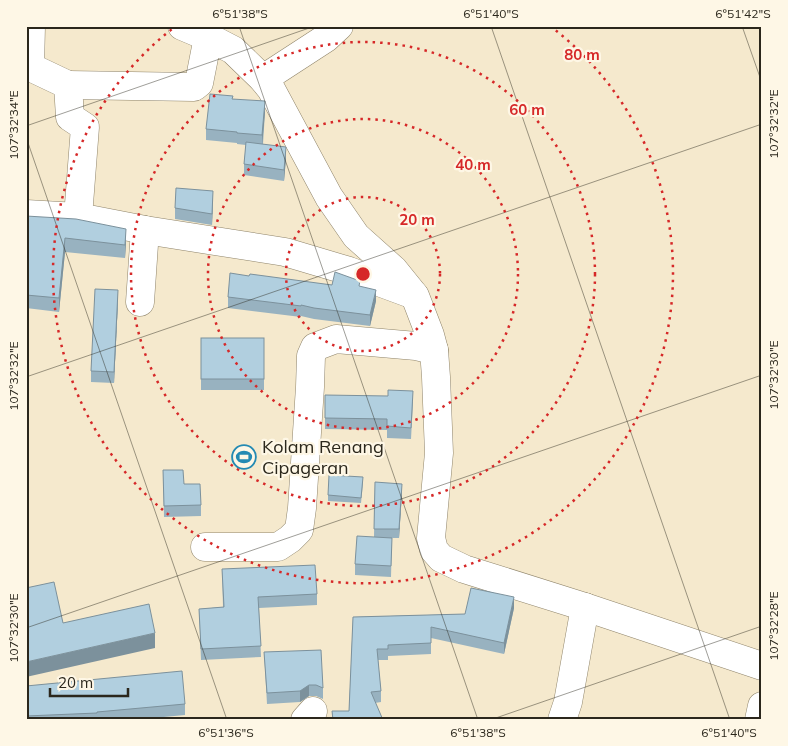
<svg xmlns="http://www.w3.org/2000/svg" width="788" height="746" viewBox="0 0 788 746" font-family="Mulish,sans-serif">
<rect width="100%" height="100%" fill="#f5e9cd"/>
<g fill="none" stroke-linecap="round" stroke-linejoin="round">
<!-- street casing -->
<g stroke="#8f846a" stroke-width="29">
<g id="street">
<polyline points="31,26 30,67 68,85 70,117 85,127 78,217"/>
<polyline points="182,26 208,37 233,50 263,79 271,89 329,197 356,236 394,270 415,296 430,335 434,350 436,377 439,453 431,538 434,550 441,558 464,569 585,607 762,666"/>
<polyline points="263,79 326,38 339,26"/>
<polyline points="68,85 194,87 199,83 208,37"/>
<polyline points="26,214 78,217 145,230 285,252 349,271 414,295"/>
<polyline points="140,302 145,230"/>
<polyline points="205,547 278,547 290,539 299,530 302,508 310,387 311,356 315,347 336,339 416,346 434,350"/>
<polyline points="305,720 313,711"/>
<polyline points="562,720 568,702 585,607"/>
<polyline points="759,720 762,706"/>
</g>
</g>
<!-- street -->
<use href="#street" stroke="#fff" stroke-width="28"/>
</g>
<!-- wall -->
<g fill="#98b2c0">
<polygon points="233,99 265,112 263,144 286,158 284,181 244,175 244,164 246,145 237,144 237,143 206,140 206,129"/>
<polygon points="213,202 212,225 175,219 175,208"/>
<polygon points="26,216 126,242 125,258 65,252 59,312 26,308"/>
<polygon points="249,276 332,285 360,287 376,301 370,326 314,319 301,316 301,317 228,308 228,297"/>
<polygon points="118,301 114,383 91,382 91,371"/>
<rect x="201" y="338" width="63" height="52"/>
<polygon points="325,395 413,402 411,439 387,438 387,430 325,429"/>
<polygon points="163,470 184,484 201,505 201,516 164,517"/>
<polygon points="375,482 402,493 399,538 392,538 391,577 355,575 355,564 374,537"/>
<polygon points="363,483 361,503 328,501 328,495"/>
<polygon points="222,569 317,594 317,605 259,608 261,657 201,660 199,609 223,607"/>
<polygon points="514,608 504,654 431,638 431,654 388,656 388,660 378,660 381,691 381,702 375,703 383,720 332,720 332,711 349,711 353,617 465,614"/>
<polygon points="264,652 323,688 323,699 316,696 309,696 300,702 267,704"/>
<polygon points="26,686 185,704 185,715 132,720 26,720"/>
</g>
<!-- shaded-wall -->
<g fill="#7c919c">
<polygon points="265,101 265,112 262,146 262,135"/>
<polygon points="286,147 286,158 284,181 284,170"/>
<polygon points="213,191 213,202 212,225 212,214"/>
<polygon points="126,229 126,242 125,258 125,245"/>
<polygon points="65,238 65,252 59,312 59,298"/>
<polygon points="118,290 118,301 114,383 114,372"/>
<polygon points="376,290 376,301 370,326 370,315"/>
<polygon points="402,484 402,493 399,538 399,529"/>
<polygon points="514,597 514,608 504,654 504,643"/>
<polygon points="155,633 155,648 26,677 26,662"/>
<polygon points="309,685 309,696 300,702 300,691"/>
</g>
<!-- building -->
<g fill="#b1cfdf" stroke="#7c919c">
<polygon points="210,94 233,96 232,99 265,101 262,135 237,133 237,132 206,129"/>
<polygon points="246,142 286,147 284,170 244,164"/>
<polygon points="176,188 213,191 212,214 175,208"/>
<polygon points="26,216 76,219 126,229 125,245 65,238 59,298 26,295"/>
<polygon points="335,272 360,281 359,286 376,290 370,315 314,308 301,305 301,306 228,297 230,273 249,276 250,274 332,285"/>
<polygon points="95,289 118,290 114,372 91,371"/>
<rect x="201" y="338" width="63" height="41"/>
<polygon points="388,390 413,391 411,428 387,426 387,419 325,418 325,395 388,396"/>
<polygon points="163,470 183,470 184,484 200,484 201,505 164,506"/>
<polygon points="329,475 363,477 361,498 328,495"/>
<polygon points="375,482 402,484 399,529 374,529"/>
<polygon points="357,536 392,538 391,566 355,564"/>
<polygon points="315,565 317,594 258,597 261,646 201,649 199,609 224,607 222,569"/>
<polygon points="54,582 63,623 149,604 155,633 26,662 26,588"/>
<polygon points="471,588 514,597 504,643 431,627 431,643 388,645 388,649 377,649 381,691 371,692 383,720 333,720 332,711 349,711 353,617 465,614"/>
<polygon points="321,650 323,688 316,685 309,685 300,691 267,693 264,652"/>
<polygon points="182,671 185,704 97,712 97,713 26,716 26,686"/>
</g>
<!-- ticks -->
<path fill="none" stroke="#2b271c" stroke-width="1" stroke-opacity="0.45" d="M239 26 478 720M491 26 730 720M742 26 762 83M26 126 315 26M26 137 227 720M26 377 762 124M26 628 762 375M490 720 762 626"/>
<!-- distance rings -->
<g fill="none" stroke="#d62828" stroke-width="2.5" stroke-dasharray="2.5 5">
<circle cx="363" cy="274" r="77"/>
<circle cx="363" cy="274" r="155"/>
<circle cx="363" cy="274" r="232"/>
<path d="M550 26A310 310 0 1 1 176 26"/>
</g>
<!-- icons -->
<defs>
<g id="stadium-ring" transform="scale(1.25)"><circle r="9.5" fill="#fef7e6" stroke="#248ab3" stroke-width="1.5"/><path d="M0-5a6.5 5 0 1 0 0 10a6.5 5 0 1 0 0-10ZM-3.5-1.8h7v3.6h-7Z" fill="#248ab3"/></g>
</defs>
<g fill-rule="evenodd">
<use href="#stadium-ring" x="244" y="457"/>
</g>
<g text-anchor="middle" stroke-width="4.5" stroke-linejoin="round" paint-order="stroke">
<!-- poi labels -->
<g font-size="18" fill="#2b271c" stroke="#fef7e6" text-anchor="start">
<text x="262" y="453">Kolam Renang<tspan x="262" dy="21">Cipageran</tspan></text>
</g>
</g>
<circle cx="363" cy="274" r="8" fill="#d62828" stroke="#fef7e6" stroke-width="2.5"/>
<g font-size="15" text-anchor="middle" font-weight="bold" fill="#d62828" stroke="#fef7e6" stroke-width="4.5" stroke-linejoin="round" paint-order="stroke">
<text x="582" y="60">80 m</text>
<text x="527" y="115">60 m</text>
<text x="473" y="170">40 m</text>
<text x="417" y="225">20 m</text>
</g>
<!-- border -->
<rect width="788" height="746" fill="none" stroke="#fef7e6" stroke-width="55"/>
<!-- scale -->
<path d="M50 688v8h78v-8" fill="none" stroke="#2b271c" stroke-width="2.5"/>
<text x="58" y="688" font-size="15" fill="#2b271c" stroke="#fef7e6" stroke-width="4" paint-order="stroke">20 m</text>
<rect x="28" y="28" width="732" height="690" fill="none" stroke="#2b271c" stroke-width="2"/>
<g font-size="12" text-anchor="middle" fill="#2b271c">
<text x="240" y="18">6°51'38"S</text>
<text x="491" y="18">6°51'40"S</text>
<text x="743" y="18">6°51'42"S</text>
<text transform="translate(774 124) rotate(-90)" y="4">107°32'32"E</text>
<text transform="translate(14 125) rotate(-90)" y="4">107°32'34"E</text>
<text transform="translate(774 375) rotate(-90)" y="4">107°32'30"E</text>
<text transform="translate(14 376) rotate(-90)" y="4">107°32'32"E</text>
<text transform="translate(774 626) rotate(-90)" y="4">107°32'28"E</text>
<text transform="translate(14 628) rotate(-90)" y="4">107°32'30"E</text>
<text x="226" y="737">6°51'36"S</text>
<text x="478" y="737">6°51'38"S</text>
<text x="729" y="737">6°51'40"S</text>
</g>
</svg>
